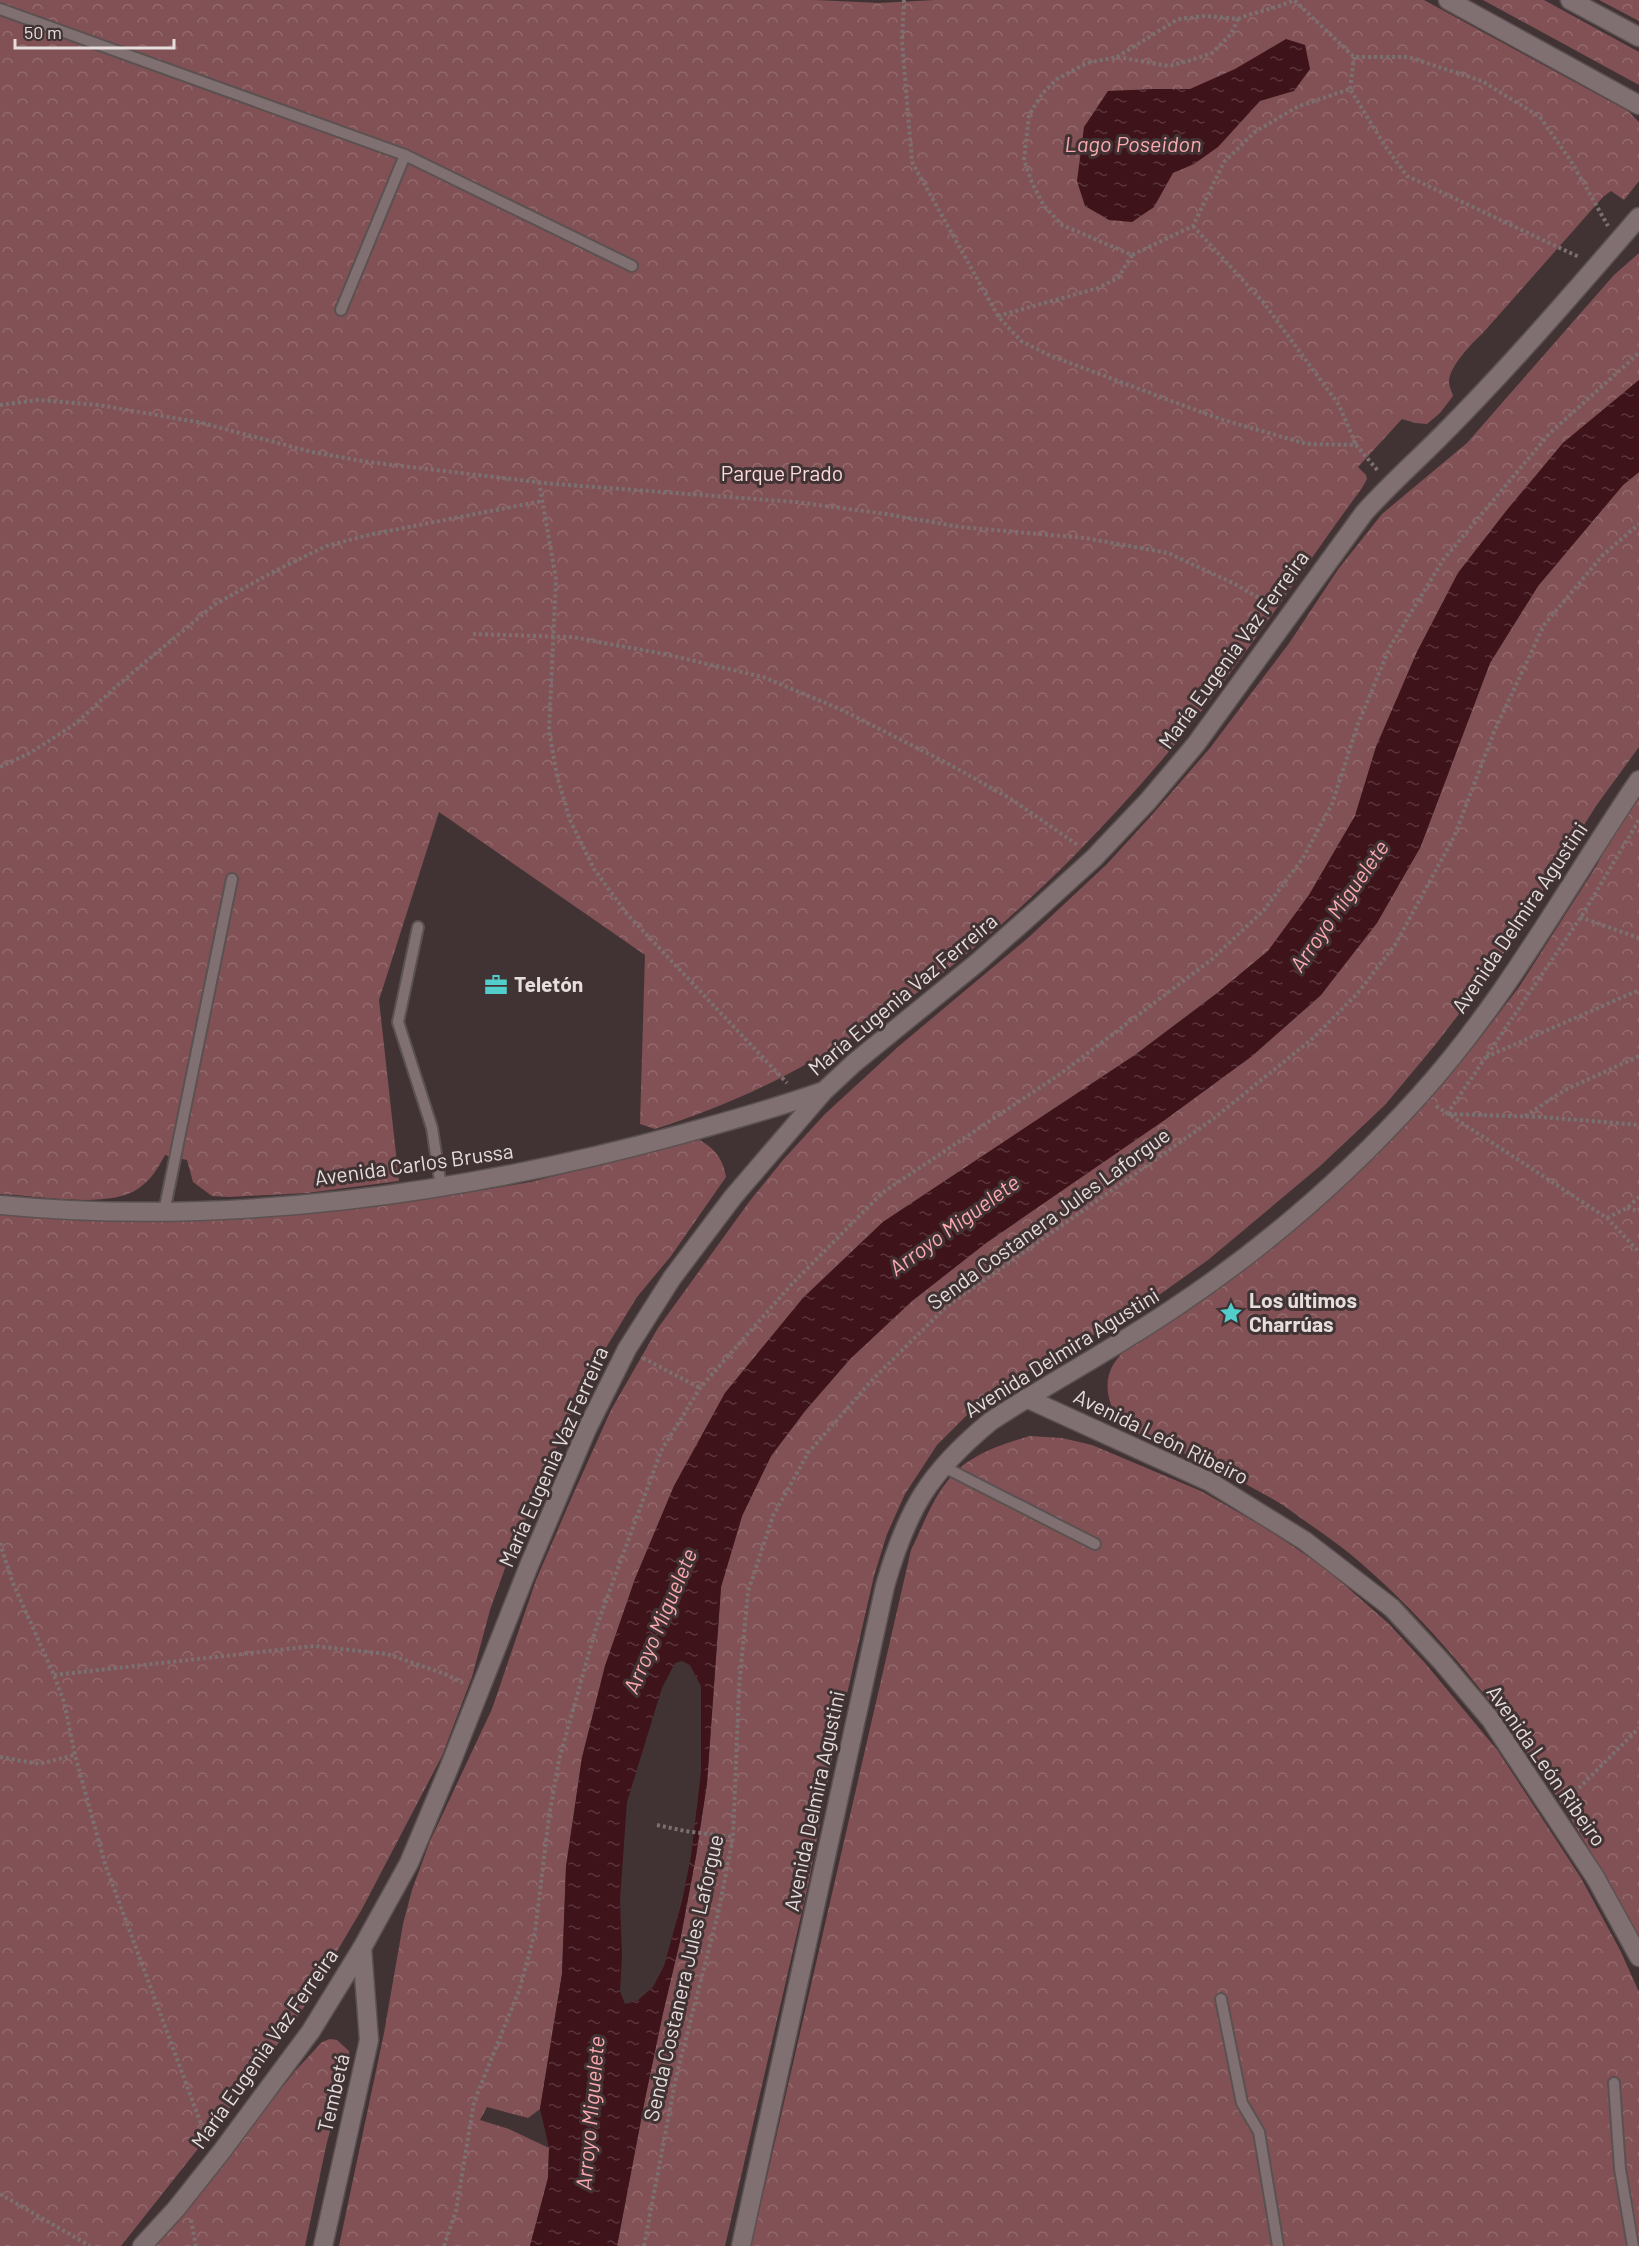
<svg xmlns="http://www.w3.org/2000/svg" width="1639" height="2246" viewBox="0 0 1639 2246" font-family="Barlow,sans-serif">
<defs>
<pattern id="park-crowns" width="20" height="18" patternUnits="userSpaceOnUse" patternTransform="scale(1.5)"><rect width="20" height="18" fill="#815155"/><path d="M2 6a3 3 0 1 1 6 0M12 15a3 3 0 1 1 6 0" fill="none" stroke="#936a6d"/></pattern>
<pattern id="water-ripples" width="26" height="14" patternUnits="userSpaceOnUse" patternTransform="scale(1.5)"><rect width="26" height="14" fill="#3e131a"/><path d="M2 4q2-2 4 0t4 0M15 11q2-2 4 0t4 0" fill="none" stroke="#5a353b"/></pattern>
</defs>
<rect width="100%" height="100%" fill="#413334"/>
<!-- park -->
<g fill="url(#park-crowns)">
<path d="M0 0H816L879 3 935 0H1424L1628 111 1639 122V181L1624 200 1611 191 1603 197 1482 334C1471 344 1449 367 1449 382 1449 387 1452 391 1453 396L1440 413 1427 424 1415 423 1402 419 1358 467 1366 475 1367 479 1362 488C1305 565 1253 646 1193 722 1156 769 1115 814 1073 857 953 977 819 1078 655 1129L640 1124 645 955 439 812 379 1000 399 1181 307 1193 229 1197 212 1196 193 1182 187 1160 165 1155C158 1168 151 1180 139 1188 109 1210 37 1195 0 1194Z"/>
<polygon points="1483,0 1544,0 1639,52 1639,85"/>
<polygon points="1599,0 1639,0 1639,21"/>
<polygon points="1639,253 1639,380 1563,443 1507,510 1458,573 1417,652 1376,747 1355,816 1309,895 1268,951 1216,994 1135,1055 883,1222 803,1298 725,1393 674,1486 635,1579 605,1666 582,1757 566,1867 562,1974 540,2109 528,2118 487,2107 480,2120 509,2129 549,2148 548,2178 530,2246 339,2246 384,2033 403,1924 412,1890 430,1841 492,1709 536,1580 571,1499 611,1410 658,1328 749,1202 783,1160 825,1114 899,1046 1029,937 1107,864 1150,817 1210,748 1290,642 1339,568 1382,514 1467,443 1614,275"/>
<polygon points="1639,472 1639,747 1596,806 1493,970 1435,1045 1385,1105 1319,1167 1208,1260 1138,1310 1009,1382 972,1410 937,1445 905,1494 887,1534 874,1576 831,1764 809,1881 725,2246 617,2246 645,2099 663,2013 680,1941 696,1856 707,1783 721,1587 742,1516 771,1456 805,1411 850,1359 912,1301 986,1243 1166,1119 1252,1056 1321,995 1420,848 1490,663 1538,586 1623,485"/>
<path d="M1639 792V1937C1563 1797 1473 1656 1349 1553 1329 1537 1307 1523 1287 1508 1276 1500 1263 1494 1251 1487 1225 1473 1198 1459 1170 1447 1152 1438 1128 1434 1116 1417 1113 1414 1112 1409 1111 1405 1102 1378 1111 1363 1130 1345L1434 1092 1477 1042 1519 987 1597 865 1617 823Z"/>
<path d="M698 1139C714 1148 723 1158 726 1177L671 1256 637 1297 585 1382 509 1557 490 1610 472 1677 442 1756 362 1909 301 2012 243 2092 121 2246H0V1214L71 1220 160 1221 269 1215 363 1206 459 1194 531 1182Z"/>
<path d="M1030 1436 1062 1438 1092 1445 1201 1491 1264 1527 1324 1567 1388 1623 1425 1663 1498 1751 1581 1878 1620 1950 1639 1992V2246H751L911 1550C922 1528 931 1502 946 1483 966 1456 999 1445 1030 1436Z"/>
<polygon points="330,2039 337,2040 349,2051 350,2062 327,2142 305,2246 155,2246 296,2070 322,2042"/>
</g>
<!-- water -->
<g fill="url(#water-ripples)" fill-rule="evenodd">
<polygon points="1286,39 1305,45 1310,69 1294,91 1260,101 1218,147 1194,164 1173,173 1154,207 1132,222 1109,220 1085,206 1077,181 1084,127 1108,91 1153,89 1190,89 1235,69"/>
<path d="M1639 380V472L1623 485 1538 586 1490 663 1420 848 1377 923 1321 995 1252 1056 1166 1119 986 1243 912 1301 850 1359 805 1411 771 1456 742 1516 721 1587 707 1783 696 1856 680 1941 663 2013 645 2099 617 2246H530L548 2178 549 2148 540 2109 562 1974 566 1867 582 1758 605 1666 635 1579 674 1486 725 1393 803 1298 883 1222 1135 1055 1216 994 1268 951 1309 895 1355 816 1376 747 1417 652 1458 573 1507 510 1563 443ZM682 1661 690 1665 701 1686V1772L691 1856 682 1901 664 1966 653 1987 637 2001 625 2004 620 1991 622 1956 620 1900 627 1802 662 1688 675 1663Z"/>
</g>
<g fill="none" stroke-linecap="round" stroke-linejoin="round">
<!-- service casing -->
<g stroke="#5c5151" stroke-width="14">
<g id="service">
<polyline points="0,9 405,155 632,266"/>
<polyline points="341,310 405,155"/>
<polyline points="418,927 398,1022 432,1128 441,1187"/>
<polyline points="164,1212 232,879"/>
<polyline points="942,1466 1095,1544"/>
<polyline points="1221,1999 1242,2103 1259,2132 1278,2246"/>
<polyline points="1614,2083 1620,2169 1633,2246"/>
</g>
</g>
<!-- minor casing -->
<g stroke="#5c5151" stroke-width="21">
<g id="minor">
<polyline points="1448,0 1639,105"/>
<polyline points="1570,0 1639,37"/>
<polyline points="1026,1398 1210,1482 1305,1541 1392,1608 1442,1662 1491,1720 1595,1877 1639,1957"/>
<polyline points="323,2246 369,2040 362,1948"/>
<path d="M741 2246 885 1586C907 1509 929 1472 991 1421 1052 1381 1117 1347 1177 1306 1265 1247 1348 1175 1419 1096 1506 1000 1567 886 1639 780"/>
</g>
</g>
<!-- tertiary casing -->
<g stroke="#5c5151" stroke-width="21">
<g id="tertiary">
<path d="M0 1205C227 1227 463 1194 682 1134 729 1121 776 1108 821 1092"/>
<path d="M142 2246 176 2209 222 2151 311 2031 362 1948 409 1863 449 1768 528 1568 587 1429 627 1349 672 1278 733 1197 824 1091 854 1063 978 962 1039 908 1094 858 1148 801 1196 744 1364 513C1388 486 1414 463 1439 438 1509 368 1574 292 1639 217"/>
</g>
</g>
<!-- path -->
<g stroke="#7c7070" stroke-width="4" stroke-dasharray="3 3" stroke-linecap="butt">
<polyline points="904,0 902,41 912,162 998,316 1021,341 1051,356 1220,419 1307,444 1356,445 1379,472"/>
<path d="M1238 19C1256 11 1276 9 1294 0L1354 57H1408L1482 81 1540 117 1571 161 1608 226"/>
<polyline points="1117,57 1178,19 1206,16 1238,19 1231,34 1212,53 1188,61 1169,66 1117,57 1087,63 1057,79 1042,94 1029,115 1024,160 1032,183 1044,206 1062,225 1132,255 1193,226 1224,162 1256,131 1299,106 1350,89 1385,146 1407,176 1579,257"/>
<polyline points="1350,89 1354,57"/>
<polyline points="1193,226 1263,302 1339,405 1356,445"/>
<polyline points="998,316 1098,288 1118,278 1132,255"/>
<polyline points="0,405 38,400 98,405 198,422 312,452 368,462 554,484 796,502 886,514 960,527 1085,538 1168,553 1233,583 1273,606"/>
<polyline points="539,482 556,579 549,731 557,776 570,820 594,869 627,914 787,1083"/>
<polyline points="473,634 572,637 669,655 763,677 840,709 947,763 1011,799 1079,846"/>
<polyline points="0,767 30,753 75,724 120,683 214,605 271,573 326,546 373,534 542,501"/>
<polyline points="1580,917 1639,938"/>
<polyline points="1486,1057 1639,990"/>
<polyline points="1436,1106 1607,1218 1639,1252"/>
<polyline points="1447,1114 1581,917 1639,820"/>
<polyline points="1448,1114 1542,1117 1639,1125"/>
<polyline points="1525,1116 1565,1090 1639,1056"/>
<polyline points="1627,1208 1639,1211"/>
<polyline points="1607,1218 1627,1208 1639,1197"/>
<polyline points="643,1358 700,1388"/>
<polyline points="0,1543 12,1581 54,1675 64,1702 75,1755 105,1864 207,2140"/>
<polyline points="54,1675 314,1646 387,1654 445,1674 463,1683"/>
<polyline points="0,1757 39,1764 75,1755"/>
<polyline points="1566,1801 1639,1728"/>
<polyline points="657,1825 685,1831 733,1837"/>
<polyline points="0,2194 90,2246"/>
<polyline points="191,2220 196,2246"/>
<polyline points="444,2246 456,2211 474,2102 520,1988 535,1932 549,1817 559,1760 596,1628 661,1451 700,1388 791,1285 882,1193 1060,1074 1211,960 1264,910 1303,858 1332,804 1358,724 1390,647 1443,560 1549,434 1639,353"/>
<polyline points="644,2246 676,2077 718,1914 733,1837 739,1687 748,1592 773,1516 808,1453 873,1379 946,1307 1213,1119 1312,1039 1357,994 1395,945 1454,837 1494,732 1544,625 1602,556 1639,524"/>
</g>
<!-- service -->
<use href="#service" stroke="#807071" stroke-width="10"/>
<!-- minor -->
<use href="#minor" stroke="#807071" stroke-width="18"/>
<!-- tertiary -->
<use href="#tertiary" stroke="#807071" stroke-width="18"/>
</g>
<!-- icons -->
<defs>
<g id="office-bare" transform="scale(1.8)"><path d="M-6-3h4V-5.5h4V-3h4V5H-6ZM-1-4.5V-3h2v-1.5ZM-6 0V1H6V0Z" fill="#53cdcb" stroke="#413334" stroke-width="2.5" paint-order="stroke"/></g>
<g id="sight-bare" transform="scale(1.8)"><path d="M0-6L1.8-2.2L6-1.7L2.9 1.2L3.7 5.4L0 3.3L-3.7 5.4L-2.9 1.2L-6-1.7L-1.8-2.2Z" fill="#53cdcb" stroke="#413334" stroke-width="2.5" paint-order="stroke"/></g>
</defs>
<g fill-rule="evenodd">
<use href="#office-bare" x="496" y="985"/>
<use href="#sight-bare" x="1231" y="1313"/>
</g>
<g text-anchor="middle" stroke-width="6" stroke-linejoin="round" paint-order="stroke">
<!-- park labels -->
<g font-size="21" fill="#fddadc" stroke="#413334">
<text x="782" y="481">Parque Prado</text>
</g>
<!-- street labels -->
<g font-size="21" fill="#e6dddd" stroke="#413334">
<text transform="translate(1234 650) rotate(-54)" y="7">María Eugenia Vaz Ferreira</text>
<text transform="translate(1520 918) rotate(-56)" y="7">Avenida Delmira Agustini</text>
<text transform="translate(903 995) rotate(-40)" y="7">María Eugenia Vaz Ferreira</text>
<text transform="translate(414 1165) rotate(-8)" y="7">Avenida Carlos Brussa</text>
<text transform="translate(1049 1219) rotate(-36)" y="7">Senda Costanera Jules Laforgue</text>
<text transform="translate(1062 1353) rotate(-32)" y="7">Avenida Delmira Agustini</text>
<text transform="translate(1161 1437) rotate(26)" y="7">Avenida León Ribeiro</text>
<text transform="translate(554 1457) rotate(-66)" y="7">María Eugenia Vaz Ferreira</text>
<text transform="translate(1546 1766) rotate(55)" y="7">Avenida León Ribeiro</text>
<text transform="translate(815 1801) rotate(-78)" y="7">Avenida Delmira Agustini</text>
<text transform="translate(684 1978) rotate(-77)" y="7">Senda Costanera Jules Laforgue</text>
<text transform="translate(265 2049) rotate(-55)" y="7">María Eugenia Vaz Ferreira</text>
<text transform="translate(334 2093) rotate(-77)" y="7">Tembetá</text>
</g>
<!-- poi labels -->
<g font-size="21" font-weight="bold" fill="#e6dddd" stroke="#413334" text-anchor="start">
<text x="514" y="992">Teletón</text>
<text x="1249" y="1308">Los últimos<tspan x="1249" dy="24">Charrúas</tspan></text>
</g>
<!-- water labels -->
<g font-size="22" font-style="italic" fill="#fca9b0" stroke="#413334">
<text x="1133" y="152">Lago Poseidon</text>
<text transform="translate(1339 906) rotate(-55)" y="8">Arroyo Miguelete</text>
<text transform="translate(954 1225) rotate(-36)" y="8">Arroyo Miguelete</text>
<text transform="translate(660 1621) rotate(-67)" y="8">Arroyo Miguelete</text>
<text transform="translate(590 2113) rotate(-85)" y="8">Arroyo Miguelete</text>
</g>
</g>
<!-- scale -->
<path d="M15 39v9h159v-9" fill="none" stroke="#e6dddd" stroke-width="3"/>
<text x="24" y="39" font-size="18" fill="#e6dddd" stroke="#413334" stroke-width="4.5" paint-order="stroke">50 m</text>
</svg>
